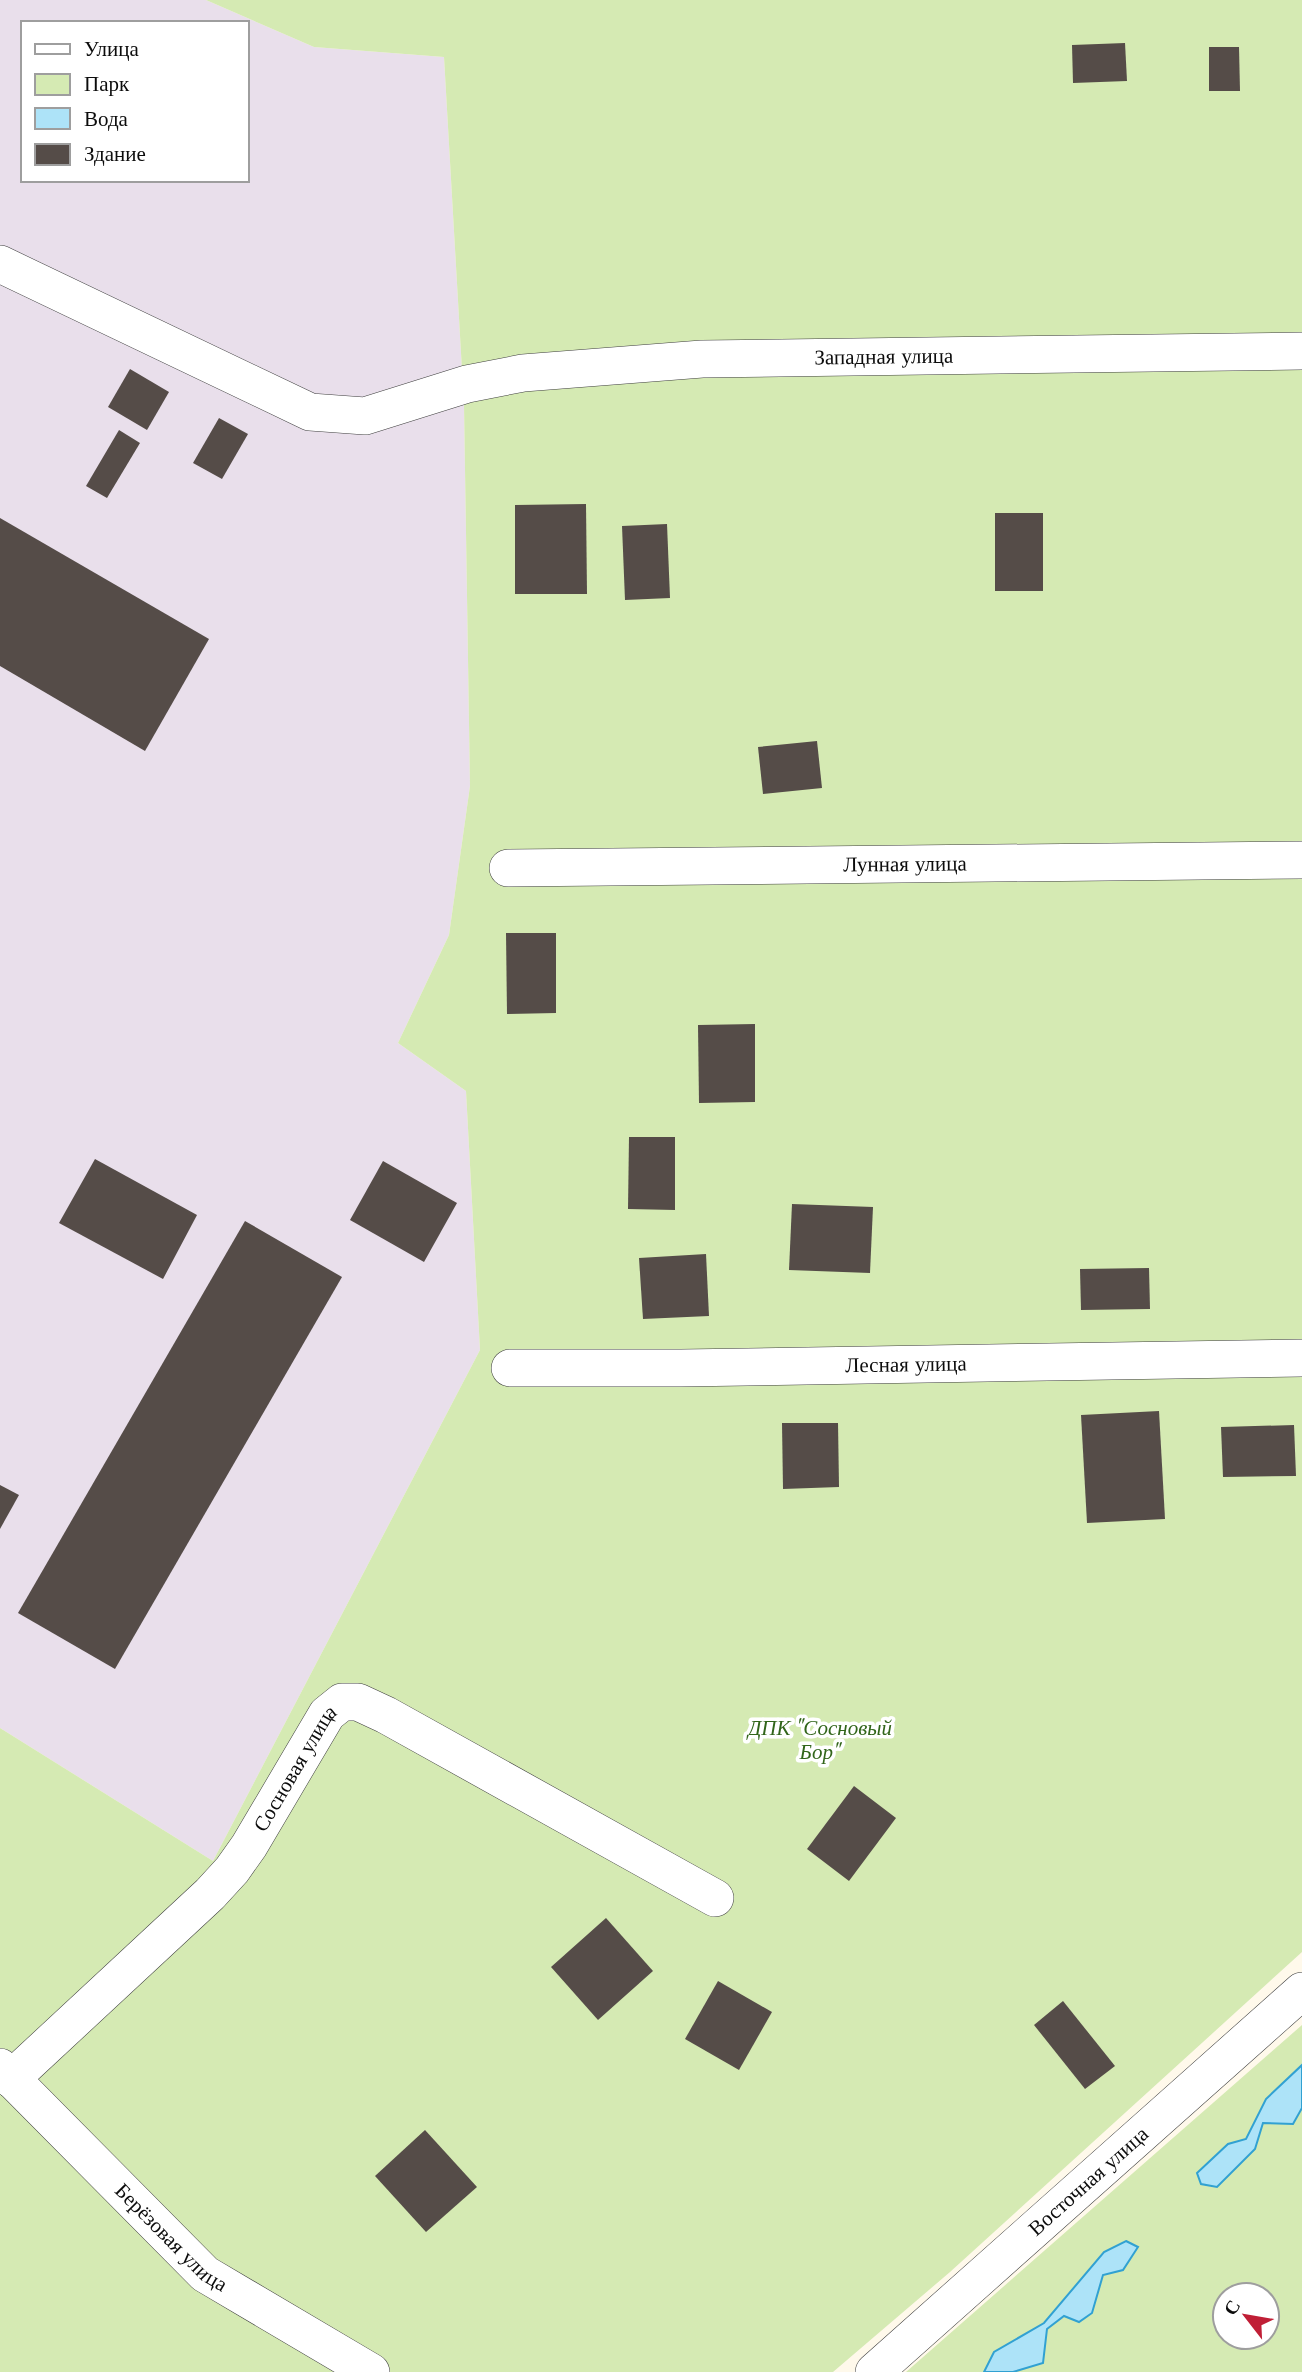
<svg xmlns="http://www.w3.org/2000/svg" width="1302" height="2372" viewBox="0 0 1302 2372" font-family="'Libre Baskerville',serif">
<rect width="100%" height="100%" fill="#fff9eb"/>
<!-- industrial -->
<path fill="#e9dfeb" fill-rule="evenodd" d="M0 0H206L314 47 444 57 464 405 470 786 449 935 398 1043 466 1091 480 1350 213 1861 0 1728ZM23 23H247V180H23Z"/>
<!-- green -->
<g fill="#d5eab3" fill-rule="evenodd">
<polygon points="206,0 1302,0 1302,1952 950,2272 833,2372 0,2372 0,1728 213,1861 480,1350 466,1091 398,1043 449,935 470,786 464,405 444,57 314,47"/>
<path d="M1302 2025V2372H906ZM1225 2295H1267V2337H1225Z"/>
</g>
<!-- water -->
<g fill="#ade3f8" stroke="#31a1d2" stroke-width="2">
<polygon points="1302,2065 1302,2108 1293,2124 1263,2123 1255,2149 1217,2187 1201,2184 1197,2173 1228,2144 1246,2139 1266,2099"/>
<polygon points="1126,2241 1138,2247 1123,2270 1103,2275 1092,2313 1079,2322 1064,2316 1047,2329 1043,2363 1013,2372 984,2372 994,2352 1044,2323 1104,2252"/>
</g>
<!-- building -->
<g fill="#554c48">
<polygon points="1125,43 1127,81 1073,83 1072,45"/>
<polygon points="1209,47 1239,47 1240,91 1209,91"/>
<polygon points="130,369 169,392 147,430 108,407"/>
<polygon points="219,418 248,434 222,479 193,463"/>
<polygon points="119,430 140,443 107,498 86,486"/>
<polygon points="586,504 587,594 515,594 515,505"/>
<rect x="995" y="513" width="48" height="78"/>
<polygon points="0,518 209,639 145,751 0,666"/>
<polygon points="667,524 670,598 625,600 622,526"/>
<polygon points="817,741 822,788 763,794 758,747"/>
<polygon points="506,933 556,933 556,1013 507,1014"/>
<polygon points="755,1024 755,1102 699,1103 698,1025"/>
<polygon points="629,1137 675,1137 675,1210 628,1209"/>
<polygon points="95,1159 197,1215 163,1279 59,1223"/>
<polygon points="383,1161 457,1203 424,1262 350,1220"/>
<polygon points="792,1204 873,1207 870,1273 789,1270"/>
<polygon points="245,1221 342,1277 115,1669 18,1613"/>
<polygon points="706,1254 709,1316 643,1319 639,1258"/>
<polygon points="1149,1268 1150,1309 1081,1310 1080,1269"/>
<polygon points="1159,1411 1165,1519 1087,1523 1081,1415"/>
<polygon points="782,1423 838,1423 839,1487 783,1489"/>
<polygon points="1294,1425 1296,1476 1223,1477 1221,1427"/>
<polygon points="0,1485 19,1495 0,1529"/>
<polygon points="854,1786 896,1818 849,1881 807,1849"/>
<polygon points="606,1918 653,1971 598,2020 551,1967"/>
<polygon points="718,1981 772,2012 739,2070 685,2039"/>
<polygon points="1063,2001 1115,2066 1085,2089 1034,2025"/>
<polygon points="425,2130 477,2187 426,2232 375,2176"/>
</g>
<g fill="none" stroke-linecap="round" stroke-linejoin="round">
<!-- minor casing -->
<g stroke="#3f3f3f" stroke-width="38">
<g id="minor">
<path id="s1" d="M0 264 310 412 365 416 467 384 523 373 702 359 1302 351"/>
<path id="s2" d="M508 868 1302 860"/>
<path id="s3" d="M510 1368H681L1302 1358"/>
<path id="s4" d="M0 2067 205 2274 371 2372"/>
<path id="s5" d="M11 2079 210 1894 232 1870 249 1846 327 1714 342 1702H358L386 1715 715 1898"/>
<path id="s6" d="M874 2372 1302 1991"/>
</g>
</g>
<!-- minor -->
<use href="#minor" stroke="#fff" stroke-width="37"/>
</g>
<g text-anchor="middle" stroke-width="7" stroke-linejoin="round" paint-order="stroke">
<!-- street labels -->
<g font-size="21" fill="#0c0c0c" stroke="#fff">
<text dy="7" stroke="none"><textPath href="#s1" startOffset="924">Западная улица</textPath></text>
<text dy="7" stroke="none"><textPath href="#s2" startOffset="397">Лунная улица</textPath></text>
<text dy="7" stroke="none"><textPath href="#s3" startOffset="396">Лесная улица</textPath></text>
<text dy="7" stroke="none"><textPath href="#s5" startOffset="424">Сосновая улица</textPath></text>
<text dy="7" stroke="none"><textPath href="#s6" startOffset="287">Восточная улица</textPath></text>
<text dy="7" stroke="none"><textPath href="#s4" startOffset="242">Берёзовая улица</textPath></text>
</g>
<!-- park labels -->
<g font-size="21" font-style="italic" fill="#31651a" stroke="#fff">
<text x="820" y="1735">ДПК "Сосновый<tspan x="820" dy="24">Бор"</tspan></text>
</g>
</g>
<!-- legend -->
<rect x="21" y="21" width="228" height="161" fill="#ffffff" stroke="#9e9e9e" stroke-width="2"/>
<rect x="35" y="44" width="35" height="10" fill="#ffffff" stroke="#9e9e9e" stroke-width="2"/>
<text x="84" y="56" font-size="21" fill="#0c0c0c">Улица</text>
<rect x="35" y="74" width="35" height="21" fill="#d5eab3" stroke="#9e9e9e" stroke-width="2"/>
<text x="84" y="91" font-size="21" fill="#0c0c0c">Парк</text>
<rect x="35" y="108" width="35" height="21" fill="#ade3f8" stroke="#9e9e9e" stroke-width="2"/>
<text x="84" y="126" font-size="21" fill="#0c0c0c">Вода</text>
<rect x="35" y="144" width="35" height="21" fill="#554c48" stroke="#9e9e9e" stroke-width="2"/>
<text x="84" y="161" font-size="21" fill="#0c0c0c">Здание</text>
<!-- north arrow -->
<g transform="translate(1246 2316) rotate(301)"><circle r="33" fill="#ffffff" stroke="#9e9e9e" stroke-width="2"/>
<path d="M0-5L12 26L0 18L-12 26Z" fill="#c01f36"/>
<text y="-10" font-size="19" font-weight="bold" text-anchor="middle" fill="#0c0c0c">С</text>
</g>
</svg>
